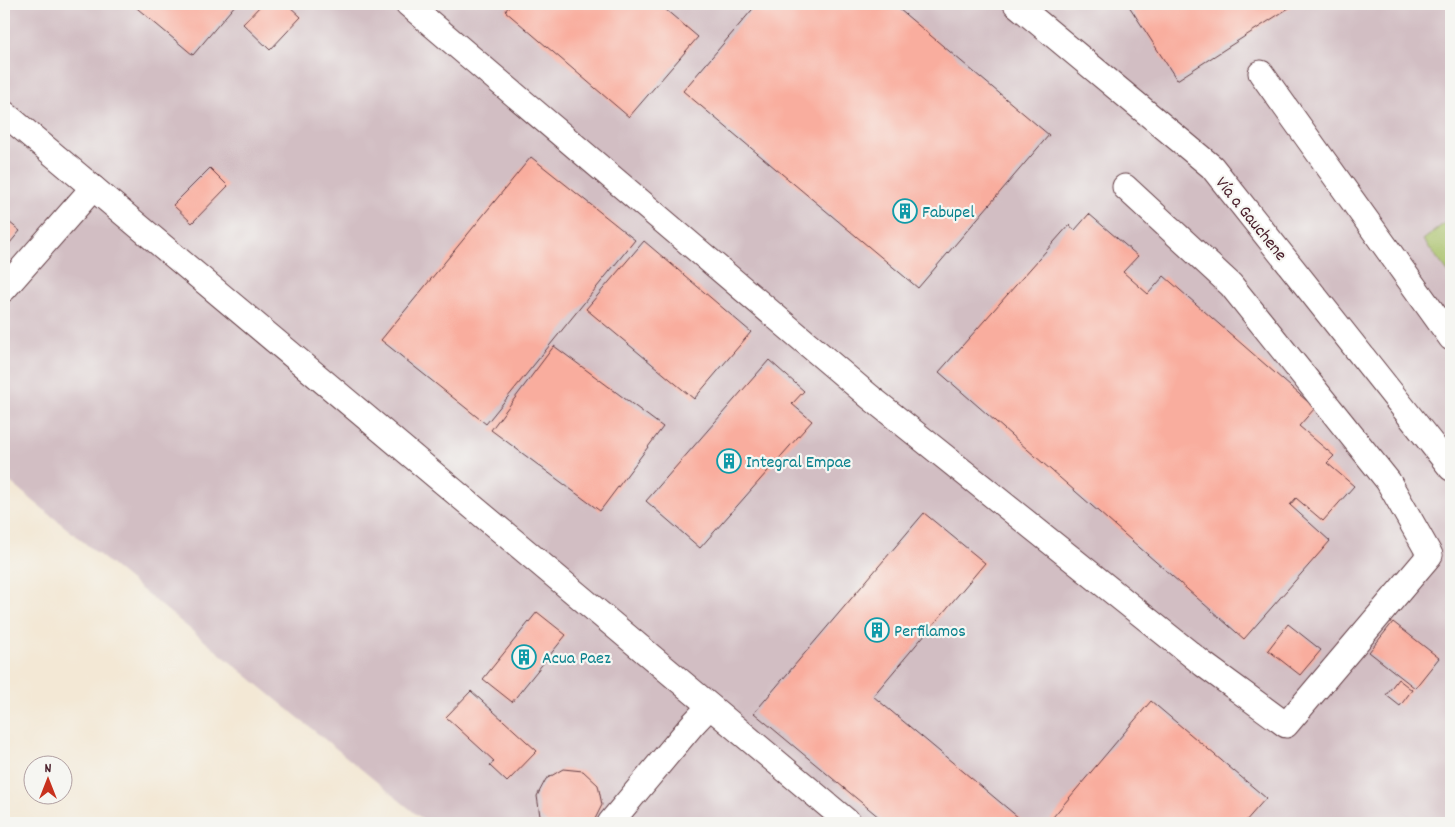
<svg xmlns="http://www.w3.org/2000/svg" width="1455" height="827" viewBox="0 0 1455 827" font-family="Dekko,sans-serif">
<rect width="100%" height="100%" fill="#f6f6f2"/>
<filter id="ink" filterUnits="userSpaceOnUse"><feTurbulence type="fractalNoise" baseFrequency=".02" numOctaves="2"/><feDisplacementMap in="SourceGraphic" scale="10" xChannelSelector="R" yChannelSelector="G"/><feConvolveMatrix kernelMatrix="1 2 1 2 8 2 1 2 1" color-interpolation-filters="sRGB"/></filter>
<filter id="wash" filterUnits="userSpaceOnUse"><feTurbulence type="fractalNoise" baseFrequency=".0096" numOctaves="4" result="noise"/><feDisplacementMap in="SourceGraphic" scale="20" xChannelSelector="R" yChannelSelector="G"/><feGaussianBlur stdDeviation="1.12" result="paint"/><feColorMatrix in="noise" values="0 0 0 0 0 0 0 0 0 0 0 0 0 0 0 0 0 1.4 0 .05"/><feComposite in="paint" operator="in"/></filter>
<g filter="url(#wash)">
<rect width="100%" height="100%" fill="#f3e8d5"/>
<!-- industrial -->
<polygon fill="#d2bec3" points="4,4 1451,4 1451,823 427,823 4,477"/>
<!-- green -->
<polygon fill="#a5be63" stroke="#786e47" points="1451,218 1451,276 1423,240"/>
<g id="blocks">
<!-- building -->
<g fill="#f9ad9e">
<polygon points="132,4 236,4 193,55"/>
<polygon points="262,4 287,4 301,17 270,50 243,24"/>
<polygon points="511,4 659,4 698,37 629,117 505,11"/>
<polygon points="757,4 893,4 1049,135 918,288 683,91"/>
<polygon points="1132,4 1295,4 1177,80 1129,6"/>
<polygon points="531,157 635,240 486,424 381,340"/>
<polygon points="210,168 228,186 192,223 173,205"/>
<polygon points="1089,214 1138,256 1123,272 1148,294 1164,276 1315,408 1299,426 1334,456 1327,463 1354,486 1323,521 1296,498 1290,505 1330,541 1244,639 939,372 1069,225 1075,230"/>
<polygon points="4,218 20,231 4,250"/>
<polygon points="644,241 751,332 694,399 586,309"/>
<polygon points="554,346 663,427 600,511 491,430"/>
<polygon points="769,360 804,391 792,404 812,421 700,548 646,501"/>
<polygon points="924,513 985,563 873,696 1025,823 886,823 754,713"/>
<polygon points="537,612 566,635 512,702 483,679"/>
<polygon points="1393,622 1439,658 1415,688 1369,652"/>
<polygon points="1288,624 1321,650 1300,675 1268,650"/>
<polygon points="1398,679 1412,690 1400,706 1386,695"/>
<polygon points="471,691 537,751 507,782 490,766 494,761 446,717"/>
<polygon points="1151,701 1266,798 1244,823 1048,823"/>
<polygon points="563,769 583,771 598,785 602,805 593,823 548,823 540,816 537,796 546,779"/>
</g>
</g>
</g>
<g filter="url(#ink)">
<use href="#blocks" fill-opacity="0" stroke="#633d44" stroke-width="1"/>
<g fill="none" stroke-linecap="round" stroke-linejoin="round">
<!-- minor casing -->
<g stroke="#633d44" stroke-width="27">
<g id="minor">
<polyline points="408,4 870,397 1203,664 1286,725 1430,555 1388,481 1231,285 1125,187"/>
<polyline points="1016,4 1212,167 1451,468"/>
<polyline points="1261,73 1451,338"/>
<polyline points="4,113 849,823"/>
<polyline points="4,289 93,188"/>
<polyline points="610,823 692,725 709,707"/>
</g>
</g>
<!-- minor -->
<use href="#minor" stroke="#fff" stroke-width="25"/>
</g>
</g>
<!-- icons -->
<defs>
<g id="building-ring" transform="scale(1.25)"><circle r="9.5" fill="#f6f6f2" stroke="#0f9aa8" stroke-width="1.5"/><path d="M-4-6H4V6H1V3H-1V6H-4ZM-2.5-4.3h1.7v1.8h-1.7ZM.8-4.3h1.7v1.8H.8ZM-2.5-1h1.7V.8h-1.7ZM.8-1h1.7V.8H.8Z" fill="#0f9aa8"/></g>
</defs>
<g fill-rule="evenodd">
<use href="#building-ring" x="905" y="211"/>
<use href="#building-ring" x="729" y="461"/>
<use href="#building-ring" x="877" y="630"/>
<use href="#building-ring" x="524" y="657"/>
</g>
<g text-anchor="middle" stroke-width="4.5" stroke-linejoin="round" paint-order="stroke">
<!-- culture labels -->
<g font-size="18" fill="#0d838f" stroke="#f6f6f2" text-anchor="start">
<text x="922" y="217">Fabupel</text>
<text x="746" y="467">Integral Empae</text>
<text x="894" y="636">Perfilamos</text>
<text x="542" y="663">Acua Paez</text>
</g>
<!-- street labels -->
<g font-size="18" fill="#4a1f2b" stroke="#f6f6f2">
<text transform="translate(1252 218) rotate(51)" y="6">Vía a Gauchene</text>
</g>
</g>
<!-- margin -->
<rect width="1455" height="827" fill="none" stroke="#f6f6f2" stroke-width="20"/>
<!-- north arrow -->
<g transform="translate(48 780)"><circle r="24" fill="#f6f6f2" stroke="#b1a0a2"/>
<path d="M0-4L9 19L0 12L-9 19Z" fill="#c8321e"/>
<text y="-8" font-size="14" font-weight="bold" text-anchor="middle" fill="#4a1f2b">N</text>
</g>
</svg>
